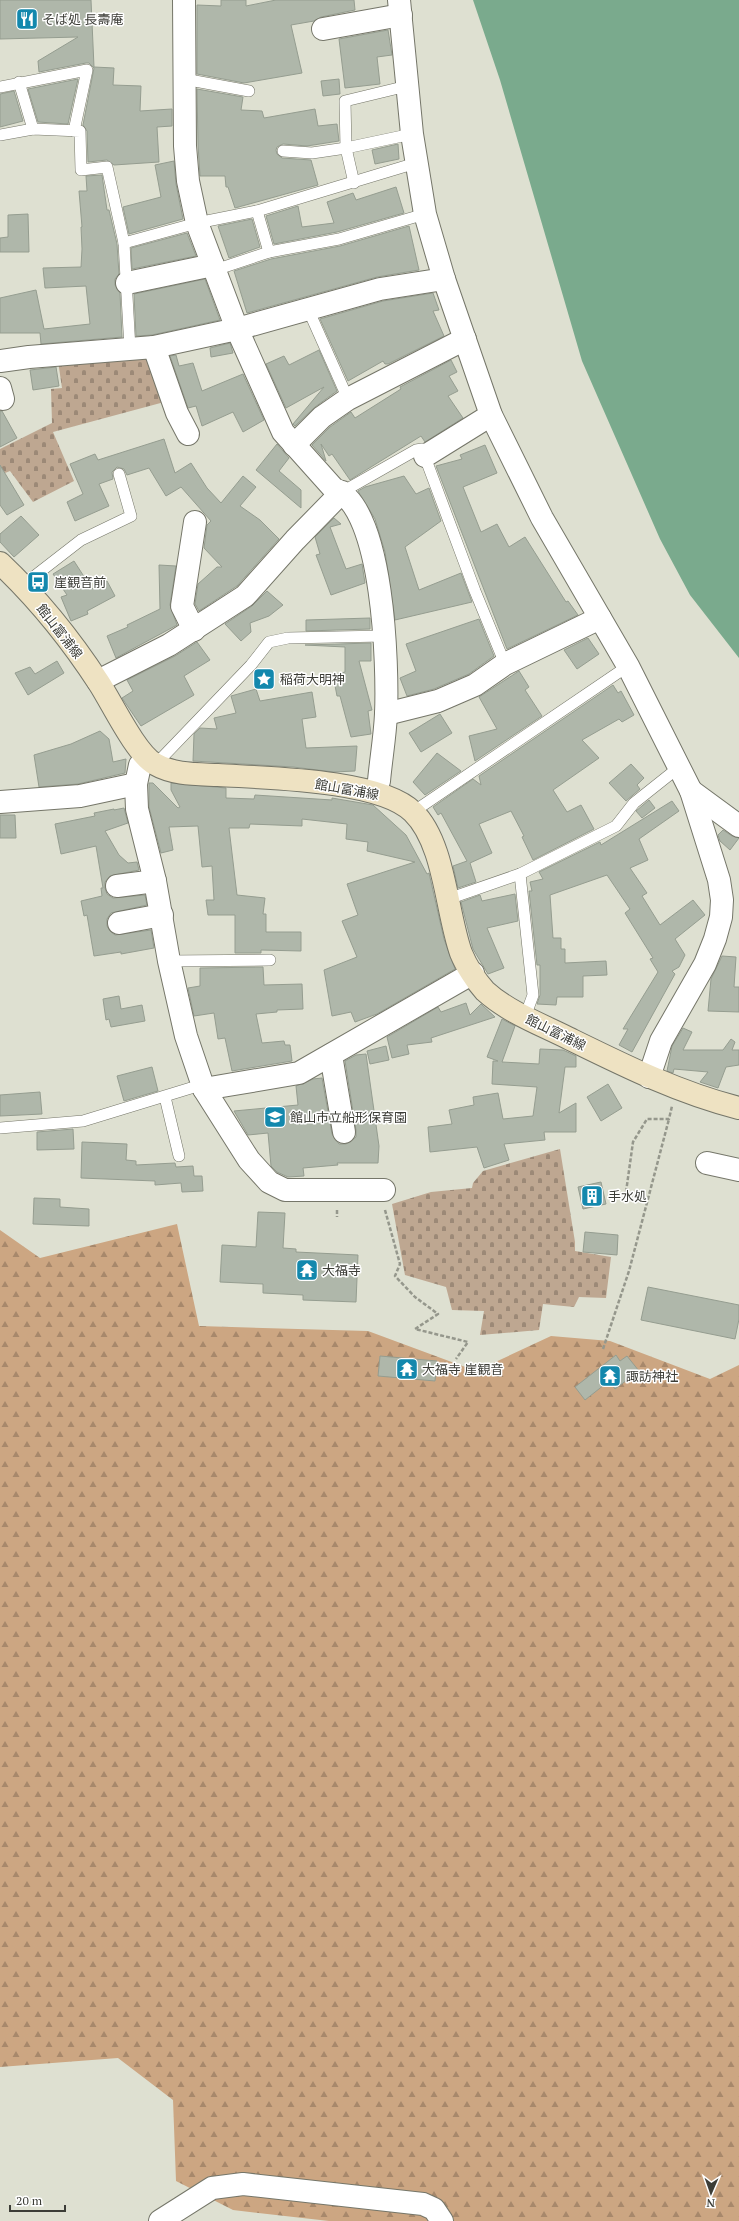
<svg xmlns="http://www.w3.org/2000/svg" width="739" height="2221" viewBox="0 0 739 2221" font-family="'PT Serif','Noto Sans JP',serif">
<defs>
<pattern id="forest-firs" width="22" height="20" patternUnits="userSpaceOnUse"><rect width="22" height="20" fill="#cca682"/><path d="M5 1l3.5 6h-7zM16 11l3.5 6h-7z" fill="#a7886b"/></pattern>
<pattern id="cemetery-stones" width="16" height="16" patternUnits="userSpaceOnUse"><rect width="16" height="16" fill="#bea791"/><path d="M2 7V4a2 2 0 0 1 4 0v3zM10 15v-3a2 2 0 0 1 4 0v3z" fill="#9c8977"/></pattern>
</defs>
<rect width="100%" height="100%" fill="#dee0d1"/>
<!-- forest -->
<polygon fill="url(#forest-firs)" points="177,1224 199,1326 368,1331 476,1371 551,1336 610,1341 710,1379 739,1365 739,2221 329,2221 233,2210 176,2181 173,2100 118,2058 0,2067 0,1230 40,1258"/>
<!-- cemetery -->
<g fill="url(#cemetery-stones)">
<polygon points="151,351 168,401 53,432 74,481 33,502 10,471 0,475 0,449 52,423 51,389 62,388 58,361"/>
<polygon points="560,1149 575,1242 575,1251 611,1257 606,1298 579,1297 574,1307 543,1304 539,1330 480,1335 484,1311 452,1310 446,1287 405,1275 392,1204 431,1192 472,1188 473,1183 483,1171"/>
</g>
<!-- water -->
<polygon fill="#7aaa8d" points="473,0 739,0 739,658 690,595 660,539 582,361 500,80"/>
<!-- building -->
<g fill="#afb7aa" stroke="#959d90">
<polygon points="0,0 91,0 94,67 114,68 113,85 141,86 140,111 172,109 172,126 157,127 159,162 114,165 107,160 88,162 87,131 83,125 94,68 89,63 86,63 39,72 38,61 78,37 0,39"/>
<polygon points="221,0 246,0 246,6 276,0 354,0 355,10 321,17 314,21 291,25 302,73 244,83 197,74 197,5 221,6"/>
<polygon points="388,30 392,55 377,57 380,84 345,88 339,39"/>
<polygon points="78,79 68,124 38,122 28,89"/>
<polygon points="339,79 340,94 323,96 321,81"/>
<polygon points="197,89 243,97 241,110 262,111 264,118 315,109 318,126 337,124 339,141 307,146 283,144 277,147 276,150 277,154 282,158 311,160 318,185 235,208 228,187 226,187 225,176 200,176 198,145"/>
<polygon points="14,91 23,121 0,127 0,94"/>
<polygon points="398,144 399,159 375,164 372,150"/>
<polygon points="174,161 176,184 183,219 129,234 123,207 161,197 155,165"/>
<polygon points="102,175 107,210 109,210 117,244 119,274 115,279 115,285 120,293 122,337 41,344 40,333 0,333 0,298 36,290 44,329 90,324 86,286 45,288 43,268 81,267 82,249 81,227 82,227 79,191 87,191 86,176"/>
<polygon points="396,187 404,213 337,232 274,244 266,216 298,206 302,227 334,223 327,202 353,193 356,200"/>
<polygon points="28,214 29,252 0,252 0,238 8,237 8,215"/>
<polygon points="252,219 260,247 229,258 218,226"/>
<polygon points="409,226 419,270 377,277 247,313 234,271 271,259 340,246"/>
<polygon points="187,233 196,256 132,269 131,248"/>
<polygon points="205,279 220,320 152,335 136,336 134,294"/>
<polygon points="433,293 439,310 433,311 444,336 388,364 385,364 383,361 348,381 320,319 383,301"/>
<polygon points="230,343 233,353 211,357 210,348"/>
<polygon points="319,350 337,391 315,407 295,426 293,424 324,387 286,408 266,364 284,356 289,365"/>
<polygon points="176,355 179,366 193,363 202,391 243,374 264,420 243,432 233,412 202,426 196,406 188,408 170,356"/>
<polygon points="451,360 457,372 449,376 458,391 448,396 463,418 425,442 421,436 350,480 332,454 329,456 321,444 326,461 312,445 330,427 351,412 355,418 401,389 400,387"/>
<polygon points="56,367 59,386 33,390 30,370"/>
<polygon points="0,411 2,411 17,438 0,447"/>
<polygon points="164,439 175,473 191,463 207,488 221,503 243,476 256,487 240,506 260,520 279,539 237,586 199,611 195,604 198,584 217,567 222,567 204,548 207,525 211,521 181,487 166,496 149,468 127,475 124,469 117,467 112,472 113,479 99,484 109,506 75,521 67,502 83,494 70,464 95,454 98,460"/>
<polygon points="277,444 289,458 279,471 301,490 301,508 256,470"/>
<polygon points="485,445 497,473 463,487 481,532 497,524 509,547 525,537 566,602 568,601 578,615 507,649 436,466 462,459 460,455"/>
<polygon points="0,465 24,505 7,515 0,505"/>
<polygon points="404,476 416,494 429,488 441,521 405,547 419,590 461,573 472,602 395,620 385,552 375,519 358,491 365,487"/>
<polygon points="21,516 39,535 14,557 0,542 0,534"/>
<polygon points="334,518 341,524 330,527 346,569 362,564 365,583 331,595 316,555 320,554 315,537"/>
<polygon points="74,561 92,589 107,581 115,596 87,611 88,614 71,621 61,597 67,595 53,574"/>
<polygon points="159,565 176,566 170,605 177,625 116,658 107,636 128,627 127,625 160,609"/>
<polygon points="267,591 283,605 269,616 250,623 251,632 241,641 225,624 252,606"/>
<polygon points="370,618 370,629 306,631 306,620"/>
<polygon points="479,619 494,656 469,674 434,689 407,696 400,678 416,671 406,644"/>
<polygon points="588,638 599,654 577,669 564,650"/>
<polygon points="197,642 210,660 184,676 194,695 141,726 122,698 133,691 127,680 175,656"/>
<polygon points="371,643 371,661 359,661 372,710 368,711 371,734 351,737 340,696 337,696 333,675 345,672 345,647 305,645"/>
<polygon points="57,661 64,673 28,695 15,673 30,667 35,674"/>
<polygon points="519,671 529,687 525,690 542,716 475,761 469,736 497,729 479,697"/>
<polygon points="613,685 618,693 621,691 634,715 622,722 619,719 582,740 599,758 553,790 567,812 581,805 594,829 533,860 522,837 524,836 511,811 479,824 492,853 470,863 476,882 458,888 453,866 467,861 441,813 438,815 433,807 473,779 481,785 479,776"/>
<polygon points="256,689 260,701 312,692 316,717 302,719 306,748 357,746 355,771 334,772 293,767 193,761 194,734 200,728 217,729 214,718 236,713 231,696"/>
<polygon points="440,714 452,733 421,752 409,733"/>
<polygon points="100,731 109,739 113,762 126,759 125,773 78,784 39,787 34,755 71,744"/>
<polygon points="437,753 461,771 425,795 413,782"/>
<polygon points="631,764 644,778 637,785 640,789 626,801 609,783"/>
<polygon points="149,783 153,783 178,808 180,807 171,790 171,783 226,788 226,798 254,799 255,795 332,800 332,798 373,805 406,835 427,874 429,873 444,939 455,969 377,1014 355,1022 351,1012 332,1016 324,970 357,957 342,921 358,915 347,884 415,862 367,851 368,842 346,839 347,824 302,819 302,826 250,824 249,828 229,828 237,895 265,898 263,914 266,914 266,932 301,932 301,951 261,950 261,953 235,953 235,915 208,915 206,900 214,900 212,866 202,867 198,826 169,827 173,850 161,853 149,807"/>
<polygon points="649,800 655,808 642,818 636,811"/>
<polygon points="672,801 679,811 639,839 648,860 630,868 647,893 642,896 660,925 693,900 705,915 675,939 685,955 679,967 672,971 675,974 632,1052 619,1045 628,1029 623,1029 658,972 650,959 653,958 625,913 630,909 607,875 550,895 553,938 561,938 561,949 565,949 565,963 606,961 607,975 583,976 583,997 557,997 556,1005 537,1004 540,995 540,965 537,965 529,891 532,891 530,882 543,879 539,872 600,842 601,845"/>
<polygon points="124,808 128,823 105,831 119,855 128,863 137,862 139,870 110,876 105,882 105,888 107,894 113,898 145,895 147,905 111,913 107,919 107,926 110,931 115,935 151,930 154,948 121,954 121,952 94,956 87,915 84,916 81,901 102,896 101,888 103,888 96,846 61,854 55,824 95,816 94,813 114,809 114,810"/>
<polygon points="0,815 15,815 16,838 0,838"/>
<polygon points="723,830 732,836 739,838 730,850 720,841 718,835"/>
<polygon points="515,894 518,921 487,928 504,968 488,974 473,949 461,902 480,895 482,901"/>
<polygon points="722,956 736,957 734,987 739,987 739,1012 708,1011 711,979"/>
<polygon points="263,967 264,985 302,984 303,1009 277,1010 277,1012 256,1014 262,1043 284,1041 285,1045 290,1045 292,1061 232,1071 225,1038 218,1039 214,1013 194,1016 188,988 200,986 200,968"/>
<polygon points="119,996 121,1009 142,1005 145,1021 111,1027 109,1019 106,1020 103,999"/>
<polygon points="466,1003 470,1015 481,1004 495,1017 431,1038 432,1042 407,1045 409,1054 392,1058 387,1037 438,1007 441,1012"/>
<polygon points="502,1019 515,1026 502,1062 539,1064 540,1049 563,1050 576,1056 576,1067 565,1067 559,1113 576,1103 576,1132 544,1132 545,1140 504,1144 509,1160 484,1168 477,1147 430,1152 428,1127 452,1124 449,1110 474,1105 473,1097 498,1093 503,1119 533,1116 537,1087 492,1084 493,1061 498,1061 487,1057"/>
<polygon points="683,1028 692,1032 683,1050 723,1050 731,1039 735,1042 732,1050 739,1050 739,1065 726,1067 718,1088 700,1082 708,1072 674,1069 673,1073 667,1071 672,1046"/>
<polygon points="386,1046 389,1060 370,1064 367,1051"/>
<polygon points="366,1054 379,1146 378,1163 337,1163 338,1165 303,1168 304,1176 288,1177 277,1172 271,1166 268,1133 248,1135 234,1111 298,1105 296,1086 313,1079 322,1078 332,1134 339,1144 346,1144 356,1137 356,1130 345,1061 356,1055"/>
<polygon points="152,1067 158,1091 124,1101 117,1076"/>
<polygon points="608,1084 622,1108 601,1121 587,1097"/>
<polygon points="40,1092 42,1114 0,1116 0,1095"/>
<polygon points="73,1129 74,1149 37,1150 37,1132"/>
<polygon points="82,1142 127,1144 126,1160 136,1161 136,1165 175,1163 176,1167 193,1166 194,1176 202,1176 203,1191 182,1192 181,1183 155,1185 155,1181 81,1178"/>
<polygon points="601,1182 606,1204 583,1209 578,1187"/>
<polygon points="34,1198 60,1199 60,1207 89,1209 89,1226 33,1224"/>
<polygon points="258,1212 285,1213 283,1248 296,1249 296,1252 358,1255 356,1302 303,1300 303,1295 263,1293 263,1284 220,1282 222,1245 256,1247"/>
<polygon points="585,1232 618,1235 617,1255 583,1252"/>
<polygon points="648,1287 739,1305 739,1319 735,1339 641,1320"/>
<polygon points="616,1355 620,1361 627,1356 639,1371 615,1389 609,1381 585,1400 575,1387"/>
<polygon points="380,1356 437,1361 435,1381 378,1376"/>
</g>
<g fill="none" stroke-linecap="round" stroke-linejoin="round">
<!-- lane casing -->
<g stroke="#757669" stroke-width="12">
<g id="lane">
<polyline points="184,79 249,91"/>
<polyline points="19,82 33,129"/>
<polyline points="0,87 87,70 74,131"/>
<polyline points="0,135 33,129 80,131 81,170 107,167 124,243 130,349"/>
<polyline points="283,151 312,153 346,148 412,134"/>
<polyline points="354,183 346,148 345,101 407,86"/>
<polyline points="257,211 269,252"/>
<polyline points="124,243 197,223 257,211 416,163"/>
<polyline points="215,270 269,252 339,239 425,214"/>
<polyline points="308,309 348,399"/>
<polyline points="342,492 416,450 422,449 475,591 505,664"/>
<polyline points="23,585 81,540 131,516 119,474"/>
<polyline points="155,765 251,665 269,642 288,638 383,636"/>
<polyline points="413,812 628,666"/>
<polyline points="520,874 533,995 525,1017"/>
<polyline points="448,899 520,874 616,826 634,803 678,768"/>
<polyline points="169,961 270,960"/>
<polyline points="165,1097 179,1156"/>
<polyline points="0,1128 83,1121 204,1084"/>
</g>
</g>
<!-- street casing -->
<g stroke="#757669" stroke-width="24">
<g id="street">
<path d="M184 0 185 146 188 181 197 223 237 329 283 432 334 489C384 506 388 668 386 714 385 736 381 759 379 781L375 791"/>
<polyline points="399,0 412,134 425,214 444,279 491,415 542,518 628,666 691,791 719,880 722,900 721,917 715,939 705,964 661,1041 649,1077"/>
<polyline points="323,29 401,15"/>
<polyline points="127,283 213,265"/>
<polyline points="154,347 177,413 188,434"/>
<polyline points="0,361 29,357 154,347 237,329 380,289 444,279"/>
<polyline points="0,388 3,399"/>
<polyline points="294,445 322,417 348,399 465,339"/>
<polyline points="425,456 491,415"/>
<polyline points="194,630 182,606 195,522"/>
<polyline points="98,681 169,645 245,596 295,540 342,492"/>
<polyline points="386,714 438,701 475,685 505,664 600,618"/>
<polyline points="146,759 140,765 136,784 137,809 155,881 169,961 186,1036 204,1089 249,1160 269,1182 285,1190 384,1190"/>
<polyline points="691,791 739,826"/>
<polyline points="0,802 80,796 136,784"/>
<polyline points="117,886 155,881"/>
<polyline points="119,923 162,915"/>
<polyline points="331,1055 344,1132"/>
<polyline points="204,1089 299,1073 473,973"/>
<polyline points="707,1163 739,1170"/>
<polyline points="160,2221 212,2188 243,2184 423,2204 434,2209 442,2221"/>
</g>
</g>
<!-- secondary casing -->
<g stroke="#757669" stroke-width="24">
<path id="secondary" d="M0 563C37 598 71 640 99 683 112 703 136 754 155 764 174 775 197 774 218 775 265 778 380 779 413 812 445 843 446 911 461 953 466 965 476 981 485 991 508 1012 540 1024 568 1038 623 1065 679 1093 739 1108"/>
</g>
<!-- path -->
<g stroke="#95978c" stroke-width="2.5" stroke-dasharray="4 2" stroke-linecap="butt">
<polyline points="626,1192 633,1142 647,1119 669,1119 672,1106"/>
<polyline points="337,1210 337,1217"/>
<polyline points="385,1210 400,1264 395,1276 415,1297 438,1314 415,1329 468,1342 456,1359"/>
<polyline points="603,1349 629,1271 669,1119"/>
</g>
<!-- lane -->
<use href="#lane" stroke="#fff" stroke-width="11"/>
<!-- street -->
<use href="#street" stroke="#fff" stroke-width="22"/>
<!-- secondary -->
<use href="#secondary" stroke="#eee2c2" stroke-width="22"/>
</g>
<!-- icons -->
<defs>
<g id="restaurant-square" transform="scale(1.15)"><rect x="-9" y="-9" width="18" height="18" rx="4" fill="#1388ad" stroke="#fff"/><path d="M-5-6h1v4h1v-4h1v4h1v-4h1v5L-1.5 .5V6h-2V.5L-5-1ZM5-6V6H3V1.5H1.5Q1.5-4 5-6Z" fill="#fff"/></g>
<g id="bus-square" transform="scale(1.15)"><rect x="-9" y="-9" width="18" height="18" rx="4" fill="#1388ad" stroke="#fff"/><path d="M-5-6H5V4H4V6H2V4H-2V6H-4V4H-5ZM-3.5-4V0h7V-4ZM-3.5 1.2v1.5H-2V1.2ZM2 1.2v1.5H3.5V1.2Z" fill="#fff"/></g>
<g id="sight-square" transform="scale(1.15)"><rect x="-9" y="-9" width="18" height="18" rx="4" fill="#1388ad" stroke="#fff"/><path d="M0-6L1.8-2.2L6-1.7L2.9 1.2L3.7 5.4L0 3.3L-3.7 5.4L-2.9 1.2L-6-1.7L-1.8-2.2Z" fill="#fff"/></g>
<g id="school-square" transform="scale(1.15)"><rect x="-9" y="-9" width="18" height="18" rx="4" fill="#1388ad" stroke="#fff"/><path d="M0-5L7-2L0 1L-7-2ZM-4 1L0 2.5L4 1V4Q0 6-4 4Z" fill="#fff"/></g>
<g id="building-square" transform="scale(1.15)"><rect x="-9" y="-9" width="18" height="18" rx="4" fill="#1388ad" stroke="#fff"/><path d="M-4-6H4V6H1V3H-1V6H-4ZM-2.5-4.3h1.7v1.8h-1.7ZM.8-4.3h1.7v1.8H.8ZM-2.5-1h1.7V.8h-1.7ZM.8-1h1.7V.8H.8Z" fill="#fff"/></g>
<g id="temple-square" transform="scale(1.15)"><rect x="-9" y="-9" width="18" height="18" rx="4" fill="#1388ad" stroke="#fff"/><path d="M0-6L5-2H3V0L6.5 2.5H4V6H1.5V3h-3V6H-4V2.5H-6.5L-3 0V-2H-5Z" fill="#fff"/></g>
</defs>
<g fill-rule="evenodd">
<use href="#restaurant-square" x="27" y="19"/>
<use href="#bus-square" x="38" y="582"/>
<use href="#sight-square" x="264" y="679"/>
<use href="#school-square" x="275" y="1117"/>
<use href="#building-square" x="592" y="1196"/>
<use href="#temple-square" x="307" y="1270"/>
<use href="#temple-square" x="407" y="1369"/>
<use href="#temple-square" x="610" y="1376"/>
</g>
<g text-anchor="middle" stroke-width="3" stroke-linejoin="round" paint-order="stroke">
<!-- poi labels -->
<g font-size="13" fill="#3c3d37" stroke="#fff" text-anchor="start">
<text x="42" y="24">そば処 長壽庵</text>
<text x="54" y="587">崖観音前</text>
<text x="280" y="684">稲荷大明神</text>
<text x="290" y="1122">館山市立船形保育園</text>
<text x="608" y="1201">手水処</text>
<text x="322" y="1275">大福寺</text>
<text x="422" y="1374">大福寺 崖観音</text>
<text x="626" y="1381">諏訪神社</text>
</g>
<!-- street labels -->
<g font-size="13" fill="#3c3d37" stroke="#fff">
<text transform="translate(60 631) rotate(52)" y="5">館山富浦線</text>
<text transform="translate(347 789) rotate(10)" y="5">館山富浦線</text>
<text transform="translate(556 1032) rotate(26)" y="5">館山富浦線</text>
</g>
</g>
<!-- north arrow -->
<g transform="translate(711 2193) rotate(182)" stroke="#ffffff" stroke-width="3" paint-order="stroke">
<path d="M0-3L7 15L0 10L-7 15Z" fill="#3c3d37"/>
<text y="-6" font-size="11" font-weight="bold" text-anchor="middle" fill="#3c3d37">N</text>
</g>
<!-- scale -->
<path d="M10 2205v6h55v-6" fill="none" stroke="#3c3d37" stroke-width="2"/>
<text x="16" y="2205" font-size="12" fill="#3c3d37" stroke="#ffffff" stroke-width="3" paint-order="stroke">20 m</text>
</svg>
